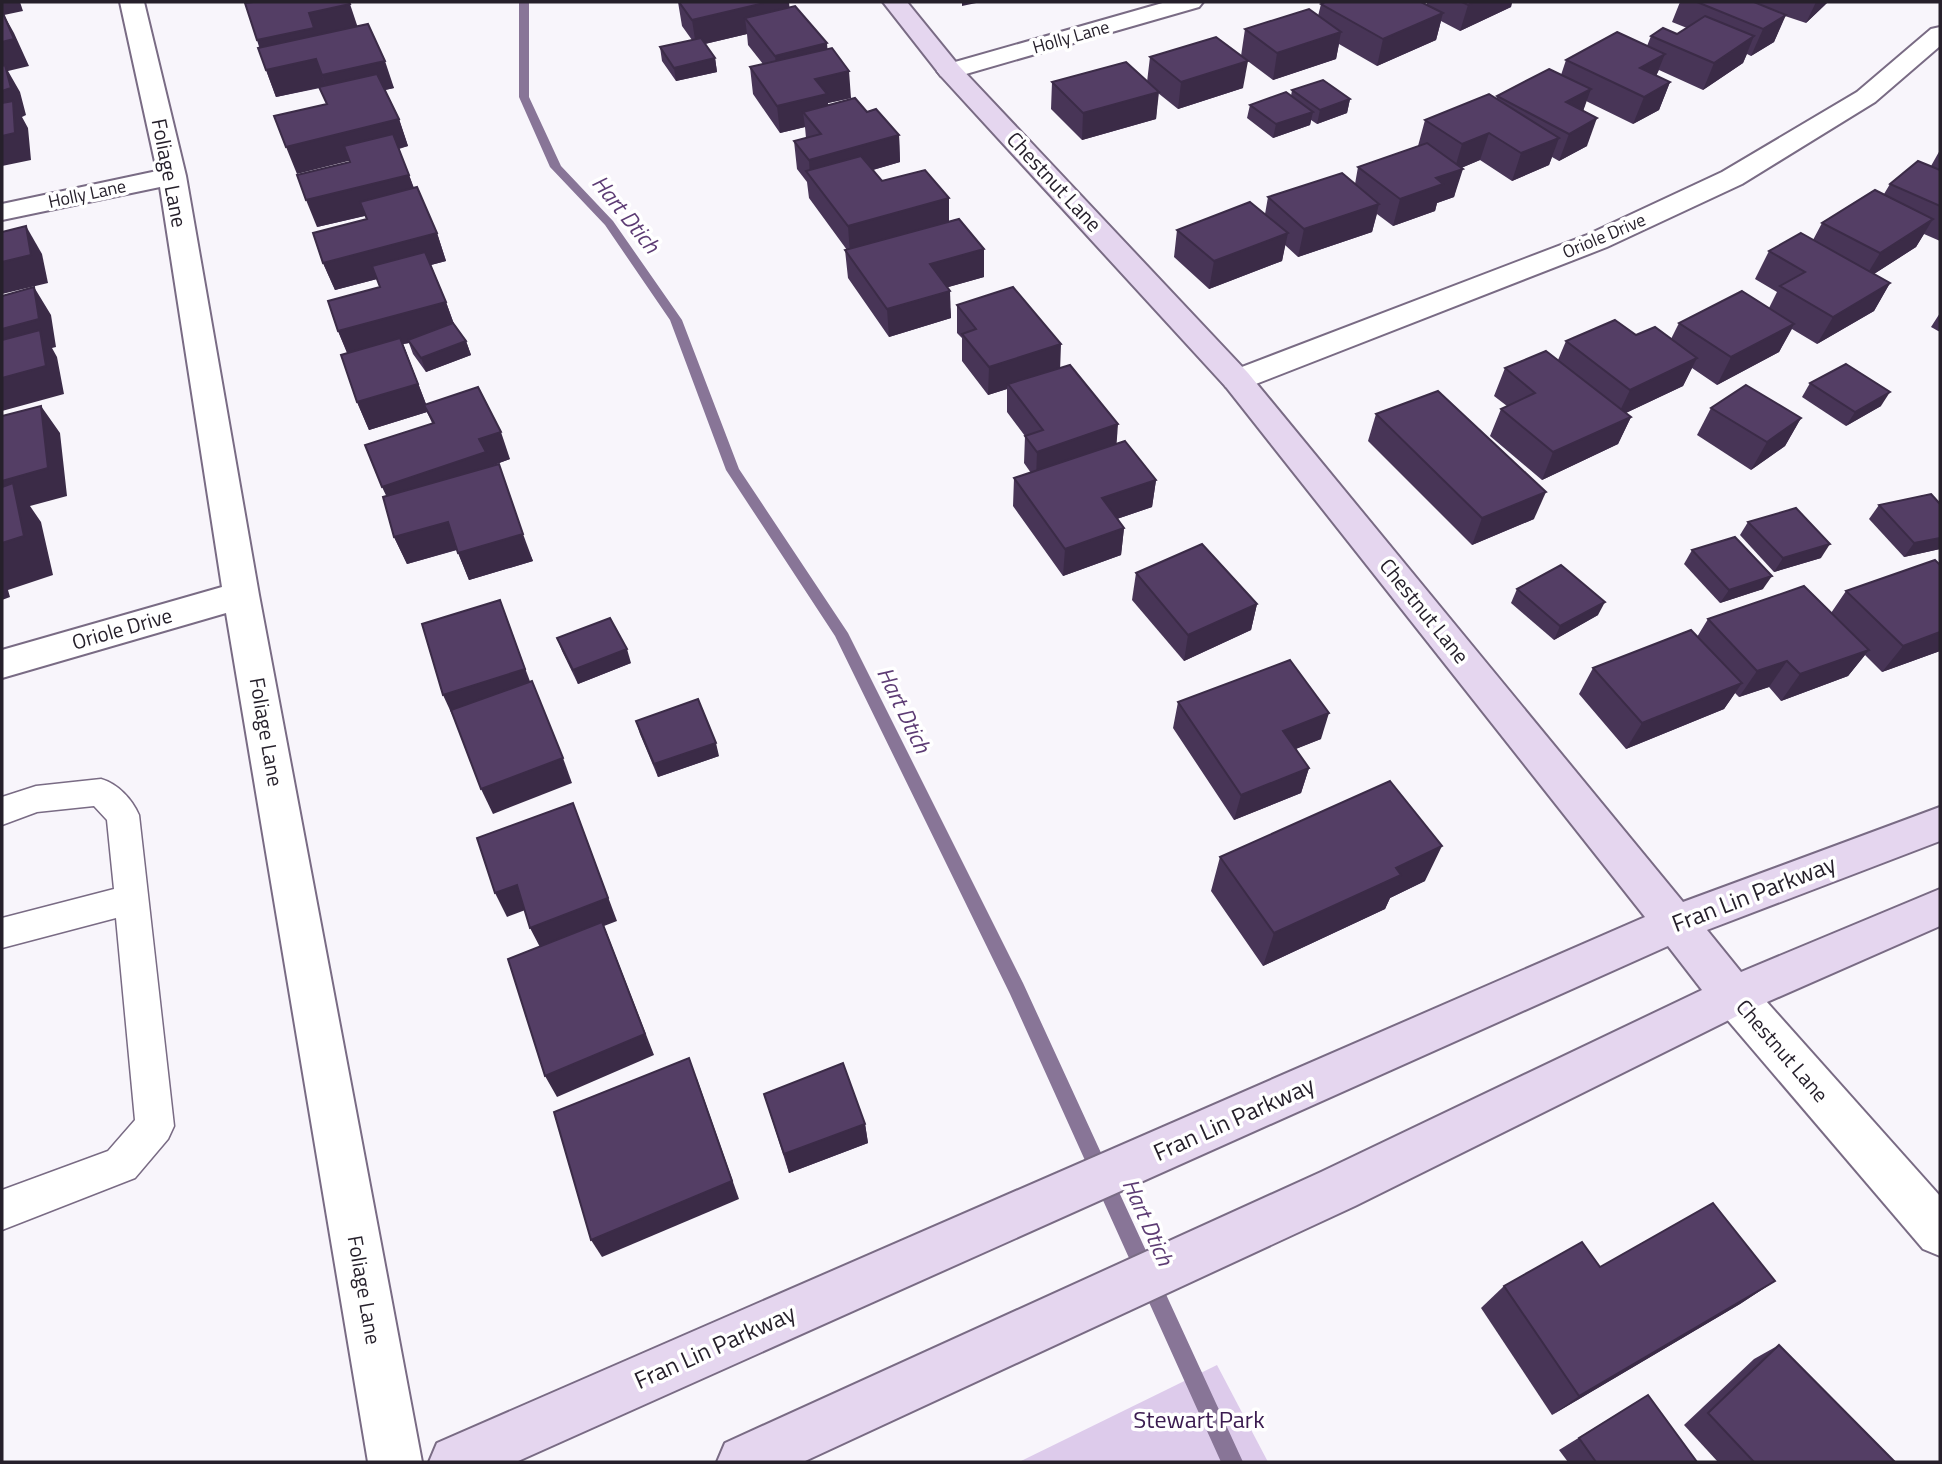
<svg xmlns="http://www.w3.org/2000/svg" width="1942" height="1464" viewBox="0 0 1942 1464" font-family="'Titillium Web',sans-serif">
<rect width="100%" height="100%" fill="#f8f5fb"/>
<!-- green -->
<polygon fill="#ddcbeb" points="1217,1365 1268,1462 1019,1462"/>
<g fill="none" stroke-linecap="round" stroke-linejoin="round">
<!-- stream -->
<polygon fill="#887597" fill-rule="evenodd" points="519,2 529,2 529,97 561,166 613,221 682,320 739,469 848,633 1023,983 1243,1462 1221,1462 1010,994 835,636 726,470 670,320 605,225 550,167 519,97"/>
<!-- lane casing -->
<g stroke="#796b84" stroke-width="3">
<path id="lane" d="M101 779C118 784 132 799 139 815L174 1126 168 1139 135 1178 2 1230V1190L108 1151 135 1120 116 918 2 948V918L114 889 107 820 94 806 37 812 2 825V797L36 786Z"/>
</g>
<!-- street casing -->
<g stroke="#796b84" stroke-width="4">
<g id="street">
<polygon points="120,2 144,2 186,176 259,595 422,1462 368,1462 226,613 2,678 2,650 222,587 160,187 2,220 2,204 157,171"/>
<polygon points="1166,2 1203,2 1199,7 959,76 950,79 941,76 937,71 941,66"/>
<polygon points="1940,27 1940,46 1875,102 1742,184 1607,247 1248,387 1237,390 1226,387 1221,380 1226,373 1587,235 1722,172 1857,92 1931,29"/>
<polygon points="1734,976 1749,982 1940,1196 1940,1256 1923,1249 1719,1010 1712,996 1719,982"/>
</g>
</g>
<!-- secondary casing -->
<g stroke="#796b84" stroke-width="4">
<polygon id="secondary" points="883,2 907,2 959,66 1248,373 1683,902 1940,807 1940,841 1707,930 1741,972 1940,889 1940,926 1749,1010 1355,1206 803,1462 717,1462 725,1443 1321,1172 1702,990 1668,946 516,1462 429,1462 437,1443 1645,917 1226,387 941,76"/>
</g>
<!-- lane -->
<use href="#lane" fill="#fff" fill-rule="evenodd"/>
<!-- street -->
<use href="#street" fill="#fff" fill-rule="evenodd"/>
<!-- secondary -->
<use href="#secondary" fill="#e5d6ef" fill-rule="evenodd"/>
</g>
<!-- wall -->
<g fill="#483557">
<polygon points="678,2 789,2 789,8 827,43 827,49 851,98 828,103 828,106 867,112 899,135 900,162 873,170 882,181 949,221 984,277 948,287 951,318 889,337 848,278 845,250 847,250 809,198 807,182 797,169 794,141 806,138 805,127 780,133 753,94 750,67 763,64 748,45 747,34 705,44 715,58 717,72 676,81 662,61 660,47 692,40 682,26"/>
<polygon points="1427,2 1512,2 1511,7 1460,31 1441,21 1436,40 1377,66 1339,44 1336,59 1273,80 1241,56 1245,29 1318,16 1321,4 1427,5"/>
<polygon points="1680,2 1828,2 1806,23 1785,16 1774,42 1751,56 1747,54 1743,63 1703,90 1659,70 1656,76 1670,82 1659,110 1633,124 1586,101 1583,111 1587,146 1559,161 1552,157 1549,165 1512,181 1480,160 1461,168 1454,197 1437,203 1435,211 1393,226 1377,214 1372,232 1298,257 1285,245 1282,261 1209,289 1174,257 1177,230 1265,214 1268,197 1355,184 1358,167 1418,146 1425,120 1496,99 1497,96 1561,75 1566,60 1647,46 1651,36 1677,34 1687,28 1672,22"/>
<polygon points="249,3 358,26 394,88 385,90 399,119 408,146 399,149 414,188 437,233 446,261 431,265 446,302 454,324 466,341 471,355 426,372 413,354 409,343 403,344 426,404 510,459 491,466 533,561 469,580 457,550 407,564 394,537 386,496 432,423 427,412 369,430 357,402 347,353 338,331 380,287 377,279 335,290 323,263 367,220 365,216 317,227 350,162 320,88 276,97 266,70 257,40"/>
<polygon points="1150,57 1243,88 1178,109 1158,93 1156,119 1082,140 1051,109 1052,82 1147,82"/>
<polygon points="1292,90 1350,99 1347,113 1317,124 1311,120 1310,125 1273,138 1247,118 1250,105 1291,96"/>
<polygon points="1940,150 1940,241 1924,234 1916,247 1874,274 1890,283 1874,311 1817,344 1792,329 1779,352 1717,385 1692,368 1683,386 1626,413 1631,417 1618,444 1542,480 1490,436 1501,409 1507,406 1494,396 1505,368 1558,360 1566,341 1636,335 1671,339 1679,323 1769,308 1777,292 1755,279 1769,251 1813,240 1822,223 1884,194 1890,184 1931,166"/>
<polygon points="957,305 1060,368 1116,444 1156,480 1152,507 1117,519 1124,528 1121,555 1063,576 1013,506 1014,478 1031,473 1024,463 1025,436 1007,412 1007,389 988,395 962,361 962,338 957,333"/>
<polygon points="1940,313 1940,332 1931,327"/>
<polygon points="1810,383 1881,406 1846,426 1802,397"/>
<polygon points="1711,408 1801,418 1785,446 1751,470 1697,435"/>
<polygon points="1376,414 1534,519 1472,545 1368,441"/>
<polygon points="1879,505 1940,549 1904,557 1869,519"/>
<polygon points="1748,522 1821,558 1774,572 1740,535"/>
<polygon points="1692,550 1763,589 1720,603 1684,564"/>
<polygon points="1136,573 1257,604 1251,630 1184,661 1132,600"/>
<polygon points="1517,589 1598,615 1554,640 1511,603"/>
<polygon points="1846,591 1940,651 1882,672 1865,655 1848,676 1781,701 1769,687 1739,697 1735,693 1724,709 1626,749 1579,694 1593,668 1697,637 1708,619 1831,613"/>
<polygon points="557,638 631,663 578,684 562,651"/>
<polygon points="1178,702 1321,739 1295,749 1309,768 1301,793 1234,820 1173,728"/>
<polygon points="636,721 719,756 658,777 640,734"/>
<polygon points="1220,857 1425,881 1390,898 1385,909 1263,966 1211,891"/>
<polygon points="764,1094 865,1124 868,1143 789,1173"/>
<polygon points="1775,1281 1740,1304 1552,1415 1481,1308 1504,1286"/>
<polygon points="1779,1345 1895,1462 1718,1462 1684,1425 1754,1359"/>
<polygon points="1648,1395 1697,1462 1568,1462 1559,1450"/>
</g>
<!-- shaded-wall -->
<g fill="#3b2b47">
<polygon points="2,2 20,2 23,11 4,15 14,33 29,66 8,71 20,92 26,115 22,117 28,128 31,160 2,166"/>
<polygon points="768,2 789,2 791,24 745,18 747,34 696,46 692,20"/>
<polygon points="962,2 981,2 962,6"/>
<polygon points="1474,2 1512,2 1511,7 1460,31 1468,5"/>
<polygon points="1816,2 1828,2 1806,23"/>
<polygon points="350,4 359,31 268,67 257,40 309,13"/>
<polygon points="1443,13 1436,40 1377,66 1383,39"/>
<polygon points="1786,15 1774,42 1751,56 1763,29"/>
<polygon points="1341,32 1336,59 1273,80 1277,53"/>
<polygon points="1754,36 1743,63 1703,90 1714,63"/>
<polygon points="827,43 829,70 778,83 775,56"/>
<polygon points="1665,54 1654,81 1640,68"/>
<polygon points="715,58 717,72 676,81 674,68"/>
<polygon points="316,59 326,86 276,97 266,70"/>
<polygon points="385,61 394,88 332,102 322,75"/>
<polygon points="1248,61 1243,88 1178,109 1181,82"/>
<polygon points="849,71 851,98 828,103 829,121 803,112 805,127 780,133 777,106 815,79"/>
<polygon points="1670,82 1659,110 1633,124 1644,97"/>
<polygon points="1591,89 1581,117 1566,102"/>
<polygon points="1159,92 1156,119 1082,140 1083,113"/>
<polygon points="1350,99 1347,113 1317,124 1320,110"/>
<polygon points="1313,112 1310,125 1273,138 1276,124"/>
<polygon points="1597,118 1587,146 1559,161 1569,134"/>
<polygon points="399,119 408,146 297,174 286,147"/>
<polygon points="1489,133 1480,160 1454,171 1462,144"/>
<polygon points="899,135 900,162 817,186 810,177 809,160"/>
<polygon points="1559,138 1549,165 1512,181 1521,153"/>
<polygon points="1463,169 1454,197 1437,203 1435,211 1393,226 1400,199 1436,178"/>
<polygon points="409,175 419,203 317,227 306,200"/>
<polygon points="949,198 949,225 850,254 848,226"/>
<polygon points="1379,204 1372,232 1298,257 1304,229"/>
<polygon points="1933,219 1916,247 1863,281 1880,253"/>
<polygon points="26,226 42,254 48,283 2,294 2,262"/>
<polygon points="437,233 446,261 335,290 323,263"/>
<polygon points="1288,233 1282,261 1209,289 1214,261"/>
<polygon points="984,249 984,277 931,292 930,264"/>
<polygon points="1890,283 1874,311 1817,344 1833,317"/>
<polygon points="34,287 51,315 56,347 52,348 57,357 64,394 2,411 2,329"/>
<polygon points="950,291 951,318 889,337 887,309"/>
<polygon points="446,302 456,330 408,340 409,343 403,344 429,412 424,405 427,412 369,430 357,402 350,359 338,331"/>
<polygon points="1794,324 1779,352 1717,385 1731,357"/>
<polygon points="466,341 471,355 426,372 421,358"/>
<polygon points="1061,344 1060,372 1008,384 1007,389 988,395 989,367"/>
<polygon points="1697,358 1683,386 1617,417 1630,390"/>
<polygon points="1890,392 1881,406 1846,426 1855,412"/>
<polygon points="41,406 60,433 67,496 30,506 41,522 53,575 8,590 10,597 2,600 2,481"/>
<polygon points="1631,417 1618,444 1542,480 1553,452"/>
<polygon points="1801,418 1785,446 1751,470 1767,442"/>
<polygon points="1118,424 1116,452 1036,479 1037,452"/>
<polygon points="501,432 510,459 491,466 395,514 382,487 479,439"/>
<polygon points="1156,480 1152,507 1099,525 1102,498"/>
<polygon points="1546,492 1534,519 1472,545 1482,518"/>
<polygon points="448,522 459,549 407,564 394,537"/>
<polygon points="1124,528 1121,555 1063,576 1065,549"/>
<polygon points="523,534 533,561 469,580 458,553"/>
<polygon points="1940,538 1940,549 1904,557 1914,543"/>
<polygon points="1830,544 1821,558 1774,572 1783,558"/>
<polygon points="1772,576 1763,589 1720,603 1729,590"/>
<polygon points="500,600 535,695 455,721 443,695"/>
<polygon points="1605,602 1598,615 1554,640 1560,626"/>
<polygon points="1257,604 1251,630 1184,661 1188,635"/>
<polygon points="1940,632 1940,651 1882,672 1903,646"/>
<polygon points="627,649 631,663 578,684 573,670"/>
<polygon points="1869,650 1848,676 1781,701 1800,674"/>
<polygon points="1787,661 1769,687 1739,697 1757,671"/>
<polygon points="1742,683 1724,709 1626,749 1642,723"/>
<polygon points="1329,713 1321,739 1276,757 1283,731"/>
<polygon points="716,743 719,756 658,777 654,764"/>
<polygon points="563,758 572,783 493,814 481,789"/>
<polygon points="1309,768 1301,793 1234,820 1241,795"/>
<polygon points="573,803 617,921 604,926 654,1055 557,1097 545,1076 542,951 530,928"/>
<polygon points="1442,846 1425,881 1390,898 1385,909 1263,966 1274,933 1396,868"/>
<polygon points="517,885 528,909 507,917 495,893"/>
<polygon points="697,1079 739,1199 602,1257 591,1240"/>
<polygon points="865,1124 868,1143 789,1173 784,1154"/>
<polygon points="1775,1281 1740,1304 1552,1415 1579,1396"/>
</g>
<!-- building -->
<g fill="#543e65" stroke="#3b2b47" stroke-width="2">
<polygon points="253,2 349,2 350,4 309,13 314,28 257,40 245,3"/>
<polygon points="679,2 768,2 692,20"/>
<polygon points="1325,2 1421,2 1443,13 1383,39 1321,4"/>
<polygon points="1462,2 1474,2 1468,5"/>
<polygon points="1697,2 1754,2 1786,15 1763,29"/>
<polygon points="795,6 827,43 775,56 745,18"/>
<polygon points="1309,9 1341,32 1277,53 1245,29"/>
<polygon points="2,11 14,39 2,42"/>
<polygon points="1705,16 1754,36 1714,63 1651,36 1663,28 1677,34"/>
<polygon points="368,24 385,61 322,75 316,59 266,70 258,48"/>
<polygon points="1617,32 1665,54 1640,68 1670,82 1644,97 1566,60"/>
<polygon points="1216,37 1248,61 1181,82 1150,57"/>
<polygon points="701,38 715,58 674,68 660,47"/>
<polygon points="832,48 849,71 815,79 827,94 777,106 750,67"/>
<polygon points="1126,62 1159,92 1083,113 1052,82"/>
<polygon points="5,65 11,88 2,91 2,66"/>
<polygon points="1549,69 1591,89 1566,102 1597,118 1569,134 1497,96"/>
<polygon points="377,74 399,119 286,147 274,116 327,104 319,87"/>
<polygon points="1323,80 1350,99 1320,110 1292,90"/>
<polygon points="1286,92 1313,112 1276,124 1250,105"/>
<polygon points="1489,94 1559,138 1521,153 1489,133 1462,144 1425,120"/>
<polygon points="855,98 867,112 876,109 899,135 809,160 794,141 821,134 803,112"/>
<polygon points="13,101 15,133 2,136 2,103"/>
<polygon points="393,134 409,175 306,200 297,175 350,162 344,146"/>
<polygon points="1427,143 1463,169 1436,178 1443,184 1400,199 1358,167"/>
<polygon points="861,156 882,181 925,170 949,198 848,226 806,171"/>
<polygon points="1918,161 1940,170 1940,206 1890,184"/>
<polygon points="1342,173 1379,204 1304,229 1268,197"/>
<polygon points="417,187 437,233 323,263 313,233 367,219 360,202"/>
<polygon points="1875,190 1933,219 1880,253 1822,223"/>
<polygon points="1250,202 1288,233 1214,261 1177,230"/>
<polygon points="959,219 984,249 930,264 950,291 887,309 845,250"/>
<polygon points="26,226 31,255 2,262 2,232"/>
<polygon points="1801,233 1890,283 1833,317 1780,286 1805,272 1769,251"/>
<polygon points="425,252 446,302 338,331 328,301 380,287 372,266"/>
<polygon points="34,287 39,319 2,329 2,296"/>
<polygon points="1013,287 1061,344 989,367 962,334 976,329 957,305"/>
<polygon points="1742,291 1794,324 1731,357 1679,323"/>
<polygon points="1615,320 1636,335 1655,327 1697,358 1630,390 1566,341"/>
<polygon points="453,323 466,341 421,358 408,340"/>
<polygon points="40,330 46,366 2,378 2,340"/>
<polygon points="400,338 418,384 357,402 341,355"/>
<polygon points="1546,351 1631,417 1553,452 1501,409 1535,393 1505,368"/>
<polygon points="1846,364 1890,392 1855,412 1810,383"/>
<polygon points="1070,365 1118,424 1037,452 1025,436 1043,430 1008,384"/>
<polygon points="1746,385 1801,418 1767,442 1711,408"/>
<polygon points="478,387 501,432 479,439 486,452 382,487 365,445 434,423 424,405"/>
<polygon points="1438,391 1546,492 1482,518 1376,414"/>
<polygon points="41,406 48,468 2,481 2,416"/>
<polygon points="1125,441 1156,480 1102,498 1124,528 1065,549 1014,478"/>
<polygon points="499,464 523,534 458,553 448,522 394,537 383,497"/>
<polygon points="13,483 24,536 2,543 2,487"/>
<polygon points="1931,494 1940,504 1940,538 1914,543 1879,505"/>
<polygon points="1796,508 1830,544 1783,558 1748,522"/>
<polygon points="1735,537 1772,576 1729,590 1692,550"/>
<polygon points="1202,544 1257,604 1188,635 1136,573"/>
<polygon points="1935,560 1940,565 1940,632 1903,646 1846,591"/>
<polygon points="1561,565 1605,602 1560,626 1517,589"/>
<polygon points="1804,586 1869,650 1800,674 1787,661 1757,671 1708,619"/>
<polygon points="500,600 525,669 443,695 422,624"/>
<polygon points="610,618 627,649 573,670 557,638"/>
<polygon points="1691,630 1742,683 1642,723 1593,668"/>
<polygon points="1290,660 1329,713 1283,731 1309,768 1241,795 1178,702"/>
<polygon points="532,681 563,758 481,789 451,710"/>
<polygon points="698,699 716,743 654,764 636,721"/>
<polygon points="1390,781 1442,846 1396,868 1401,875 1274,933 1220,857"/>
<polygon points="573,803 608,898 530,928 517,885 495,893 477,838"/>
<polygon points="602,922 645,1034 545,1076 508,959"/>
<polygon points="689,1058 732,1181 591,1240 554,1112"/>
<polygon points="843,1063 865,1124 784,1154 764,1094"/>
<polygon points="1713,1203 1775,1281 1579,1396 1504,1286 1582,1242 1600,1267"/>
<polygon points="1779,1345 1895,1462 1754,1462 1708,1413"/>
<polygon points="1648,1395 1697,1462 1596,1462 1579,1438"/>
</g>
<g text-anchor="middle" stroke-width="7" stroke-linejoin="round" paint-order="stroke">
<!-- far-street labels -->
<g font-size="18" fill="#26202b" stroke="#fff">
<text transform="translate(1071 37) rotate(-16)" y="6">Holly Lane</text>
<text transform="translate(87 194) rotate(-12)" y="6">Holly Lane</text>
<text transform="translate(1604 236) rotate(-23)" y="6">Oriole Drive</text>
</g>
<!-- street labels -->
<g font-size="21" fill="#26202b" stroke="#fff">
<text transform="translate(169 173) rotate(79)" y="7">Foliage Lane</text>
<text transform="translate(1054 182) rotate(47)" y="7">Chestnut Lane</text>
<text transform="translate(1424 611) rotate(51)" y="7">Chestnut Lane</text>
<text transform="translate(122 629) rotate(-16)" y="7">Oriole Drive</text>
<text transform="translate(266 732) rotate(80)" y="7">Foliage Lane</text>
<text transform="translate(1782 1051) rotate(49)" y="7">Chestnut Lane</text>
<text transform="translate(364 1290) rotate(80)" y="7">Foliage Lane</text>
</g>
<!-- water labels -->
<g font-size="23" font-style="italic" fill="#5d3c74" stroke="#fff">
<text transform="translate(626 214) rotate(51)" y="8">Hart Dtich</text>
<text transform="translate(904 710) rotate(64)" y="8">Hart Dtich</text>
<text transform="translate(1148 1222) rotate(66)" y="8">Hart Dtich</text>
</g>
<!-- near-street labels -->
<g font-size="24" fill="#26202b" stroke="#fff">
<text transform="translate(1754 894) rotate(-21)" y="8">Fran Lin Parkway</text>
<text transform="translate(1234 1119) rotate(-24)" y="8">Fran Lin Parkway</text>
<text transform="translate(715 1347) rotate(-24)" y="8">Fran Lin Parkway</text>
</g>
<!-- near-park labels -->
<g font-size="24" fill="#3b1b50" stroke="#fff">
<text x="1199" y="1428">Stewart Park</text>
</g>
</g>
<!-- border -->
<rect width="1942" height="1464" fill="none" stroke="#26202b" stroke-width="7"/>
</svg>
